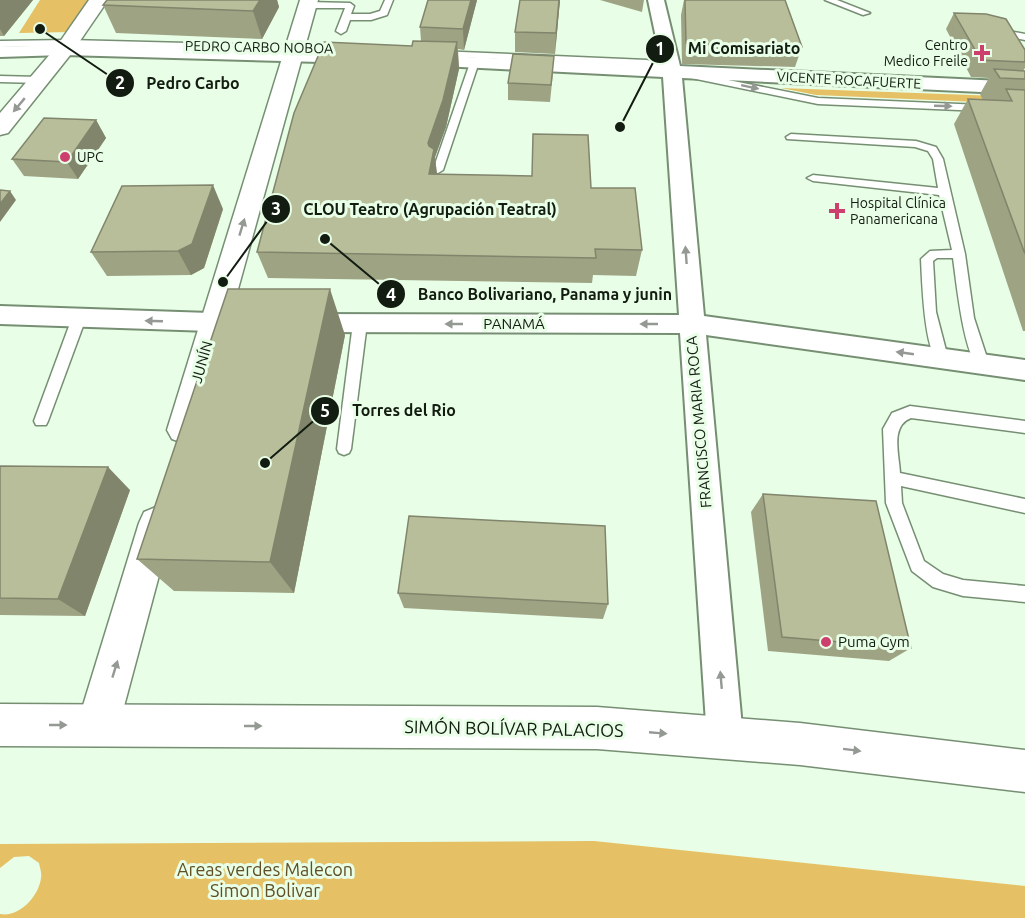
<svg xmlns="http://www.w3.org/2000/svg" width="1025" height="918" viewBox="0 0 1025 918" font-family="Ubuntu,sans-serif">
<rect width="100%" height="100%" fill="#e8fee6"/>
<!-- green -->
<g fill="#e6c065">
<polygon points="40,0 90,0 71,32 19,33"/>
<polygon points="781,88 1025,97 1025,104 816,95"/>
<path d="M594 841 1025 886V918H0V914C19 918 39 896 41 878 42 874 40 868 39 863L29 856 14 857 0 868V844Z"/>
</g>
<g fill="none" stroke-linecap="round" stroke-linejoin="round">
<!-- lane casing -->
<g stroke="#768f73" stroke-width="3">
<g id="lane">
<polygon points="385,0 393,0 387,15 371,20 350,20 346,31 341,34 336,31 345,8 308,8 304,5 308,2 350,3 354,6 351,14 370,14 380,11"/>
<polygon points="825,0 837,0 870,13 863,15"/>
<polygon points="999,29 1025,34 1025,40 996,34 996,30"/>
<polygon points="69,40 342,47 347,50 342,53 69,46 0,47 0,41"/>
<polygon points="438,51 647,60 674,69 818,98 982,105 987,108 982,111 818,104 672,74 646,66 435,56 435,52"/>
<polygon points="471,60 479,62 443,170 438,173 434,172 433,170"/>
<polygon points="0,76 40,77 45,80 40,83 0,82"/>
<path d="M791 134 916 141 936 147 943 159 965 254 974 318 989 364 987 368 982 369C964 364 956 277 953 258H937L933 261 936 312 948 358 941 363C924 358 922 277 921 259L930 251 952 250 939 195 813 181 807 178 813 175 938 188 933 159 928 151 915 147 787 139 786 137Z"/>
<polygon points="79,313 86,318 48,421 46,425 36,425 34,421 72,318"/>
<polygon points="360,318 367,323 351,449 349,453 344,455 339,453 337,449 353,323"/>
<path d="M910 406 1025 421V433L911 418C890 426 899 454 900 473L1025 499V513L901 486 902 503 924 561 943 574 963 580 1025 586V602L963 596 933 587 912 571 886 503 883 429 892 413Z"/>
</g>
</g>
<!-- street casing -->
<g stroke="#768f73" stroke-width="4">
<g id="street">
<polygon points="648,0 664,0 680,66 1025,82 1025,94 682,78 704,316 1025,360 1025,380 706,335 743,738 738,751 725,756 712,751 707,738 680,333 301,332 292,330 289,323 292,316 301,314 679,315 663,77 422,65 416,64 413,60 416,56 422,55 662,66"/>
<polygon points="64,45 358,53 364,54 367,58 364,62 358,63 64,55 0,57 0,47"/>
<polygon points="0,306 240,314 249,316 252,323 249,330 240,332 0,324"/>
</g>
</g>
<!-- secondary casing -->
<g stroke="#768f73" stroke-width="3">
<g id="secondary">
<polygon points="89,0 108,0 71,54 8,133 0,135 0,113 57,46"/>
<polygon points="300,0 318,0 199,430 194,439 183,443 172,439 167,430"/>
<polygon points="156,507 168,512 173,523 119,725 113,740 98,746 83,740 77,725 139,523 144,512"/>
</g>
</g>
<!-- primary casing -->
<g stroke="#768f73" stroke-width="3">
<polygon id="primary" points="0,704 597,707 800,723 1025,750 1025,792 800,765 597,749 0,746"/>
</g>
<!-- lane -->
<use href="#lane" fill="#fff" fill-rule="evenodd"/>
<!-- street -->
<use href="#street" fill="#fff" fill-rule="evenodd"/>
<!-- secondary -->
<use href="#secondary" fill="#fff" fill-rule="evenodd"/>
<!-- primary -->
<use href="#primary" fill="#fff" fill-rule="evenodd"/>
</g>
<!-- wall -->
<g fill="#9ea384">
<polygon points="0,0 33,0 4,36 0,36"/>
<polygon points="107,0 277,0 279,7 262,39 116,33 103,5"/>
<polygon points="477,0 464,50 458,49 459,69 446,127 435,157 437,174 591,188 642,250 636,276 593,275 592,283 268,278 257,252 412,46 421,41 420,27"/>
<polygon points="520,0 560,0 555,54 515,52 515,32"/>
<polygon points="600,0 644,0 642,12"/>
<polygon points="684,0 785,0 802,47 795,67 682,64 681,15"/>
<polygon points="954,13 1025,50 1025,68 1023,71 1025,71 1025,331 1023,331 954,124 968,99 983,100 980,94 989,78 971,77 946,29"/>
<polygon points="553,73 550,102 508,100 508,83"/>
<polygon points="96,120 106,138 78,179 24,176 12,159"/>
<polygon points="223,209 204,268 191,275 107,276 91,252"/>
<polygon points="345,335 294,593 174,591 137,559"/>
<polygon points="0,466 130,490 85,616 0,615"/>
<polygon points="763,494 911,648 889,661 768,651 751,512"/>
<polygon points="398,593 608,604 603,619 404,608"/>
</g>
<!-- shaded-wall -->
<g fill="#81856c">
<polygon points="0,0 33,0 4,36 0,29"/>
<polygon points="260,0 277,0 279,7 262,39 253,11"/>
<polygon points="471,0 477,0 464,50 463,29"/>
<polygon points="559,0 560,0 555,54 556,33"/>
<polygon points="457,42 459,69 446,127 435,157 437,175 429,174 428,143"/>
<polygon points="96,120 106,138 78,179 67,162"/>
<polygon points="213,185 223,209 204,268 191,275 178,251"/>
<polygon points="10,191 16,200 0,222 0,204"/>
<polygon points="330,289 345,335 294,593 270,562"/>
<polygon points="108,467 130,490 85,616 58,599"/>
</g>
<!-- building -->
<g fill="#b8be9a" stroke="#81856c" stroke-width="1.5">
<polygon points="107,0 260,0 253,11 103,5"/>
<polygon points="428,0 471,0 463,29 420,27"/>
<polygon points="520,0 559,0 556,33 515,32"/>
<polygon points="685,0 785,0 802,47 686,43"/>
<polygon points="954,13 986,14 1006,19 1025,50 1025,62 981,60"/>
<polygon points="413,41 457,42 443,100 428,143 429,146 434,149 429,174 532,176 533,134 588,135 591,188 635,188 642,250 595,249 596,258 257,252 294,113 324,42 412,46"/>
<polygon points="513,54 554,56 551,85 508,83"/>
<polygon points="994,69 1025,71 1025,79 1000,78"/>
<polygon points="1006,89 1025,90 1025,254 968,99 1012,101"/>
<polygon points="44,118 96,120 67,162 12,159"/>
<polygon points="213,185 192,244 178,251 91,252 122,186"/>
<polygon points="0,190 10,191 0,204"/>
<polygon points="228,289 330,289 270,562 137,559"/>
<polygon points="0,466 108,467 58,599 0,598"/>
<polygon points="763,494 876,501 911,648 782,637"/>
<polygon points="409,516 605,526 608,604 398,593"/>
</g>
<!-- one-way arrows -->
<defs><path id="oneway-solid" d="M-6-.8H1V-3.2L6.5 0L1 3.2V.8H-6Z" transform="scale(1.5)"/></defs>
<g fill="#949994">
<use href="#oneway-solid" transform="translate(750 87) rotate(12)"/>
<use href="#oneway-solid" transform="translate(19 105) rotate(130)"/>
<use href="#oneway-solid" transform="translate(943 106) rotate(2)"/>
<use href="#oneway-solid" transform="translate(242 227) rotate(-73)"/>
<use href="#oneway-solid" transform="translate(686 255) rotate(-94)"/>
<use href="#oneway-solid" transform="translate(154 321) rotate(-178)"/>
<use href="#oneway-solid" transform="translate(454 324) rotate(-180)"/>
<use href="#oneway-solid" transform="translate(649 324) rotate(-180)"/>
<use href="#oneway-solid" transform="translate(905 353) rotate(-172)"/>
<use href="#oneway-solid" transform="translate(115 669) rotate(-73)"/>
<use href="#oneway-solid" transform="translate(721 680) rotate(-95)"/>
<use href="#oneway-solid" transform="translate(58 725)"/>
<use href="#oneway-solid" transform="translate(253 726)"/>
<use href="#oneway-solid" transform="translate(658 733) rotate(5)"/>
<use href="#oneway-solid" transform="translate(852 750) rotate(7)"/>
</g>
<!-- markers -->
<g fill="#cd406e" stroke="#e8fee6" stroke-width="2">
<path d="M979 44h6v6h6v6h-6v6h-6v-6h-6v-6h6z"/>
<circle cx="65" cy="157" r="6"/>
<path d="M834 202h6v6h6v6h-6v6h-6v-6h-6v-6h6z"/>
<circle cx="826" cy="642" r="6"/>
</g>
<g text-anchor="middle" stroke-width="6" stroke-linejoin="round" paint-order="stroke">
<!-- far-poi labels -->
<g font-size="14" fill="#121c11" stroke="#e8fee6" text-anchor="start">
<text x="968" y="50" text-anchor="end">Centro<tspan x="968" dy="16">Medico Freile</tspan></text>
<text x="77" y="162">UPC</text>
<text x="850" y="208">Hospital Clínica<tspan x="850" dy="16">Panamericana</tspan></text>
</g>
<!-- far-street labels -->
<g font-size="14" fill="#121c11" stroke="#e8fee6">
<text transform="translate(259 47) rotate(1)" y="5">PEDRO CARBO NOBOA</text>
<text transform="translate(849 80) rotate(3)" y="5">VICENTE ROCAFUERTE</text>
</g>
<!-- street labels -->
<g font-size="15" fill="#121c11" stroke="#e8fee6">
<text x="514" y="329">PANAMÁ</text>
<text transform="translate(202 362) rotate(-74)" y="5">JUNÍN</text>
<text transform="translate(699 422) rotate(-95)" y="5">FRANCISCO MARIA ROCA</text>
</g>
<!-- poi labels -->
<g font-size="15" fill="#121c11" stroke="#e8fee6" text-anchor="start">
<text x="838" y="647">Puma Gym</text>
</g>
<!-- near-street labels -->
<g font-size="18" fill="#121c11" stroke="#e8fee6">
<text transform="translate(514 729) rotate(1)" y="6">SIMÓN BOLÍVAR PALACIOS</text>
</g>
<!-- near-park labels -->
<g font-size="18" fill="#604f25" stroke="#e8fee6">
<text x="265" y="876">Areas verdes Malecon<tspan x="265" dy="21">Simon Bolivar</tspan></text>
</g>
</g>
<!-- callouts -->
<path fill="none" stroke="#121c11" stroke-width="2" d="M620 127L660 49M40 29L120 83M223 282L276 209M325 239L391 294M265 463L325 411"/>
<g fill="#121c11" stroke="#e8fee6" stroke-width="2">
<circle cx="620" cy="127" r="6"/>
<circle cx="40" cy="29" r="6"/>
<circle cx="223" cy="282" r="6"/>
<circle cx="325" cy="239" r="6"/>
<circle cx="265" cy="463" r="6"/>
<circle cx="660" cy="49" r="15"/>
<circle cx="120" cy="83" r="15"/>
<circle cx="276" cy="209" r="15"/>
<circle cx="391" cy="294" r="15"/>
<circle cx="325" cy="411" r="15"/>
</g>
<g font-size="18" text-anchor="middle" font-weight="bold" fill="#fff">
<text x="660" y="55">1</text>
<text x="120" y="89">2</text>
<text x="276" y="215">3</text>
<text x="391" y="301">4</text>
<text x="325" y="417">5</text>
</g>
<g font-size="16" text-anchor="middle" font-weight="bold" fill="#121c11" stroke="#e8fee6" stroke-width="6" stroke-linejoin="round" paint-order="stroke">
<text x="744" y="54">Mi Comisariato</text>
<text x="193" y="89">Pedro Carbo</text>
<text x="430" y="215">CLOU Teatro (Agrupación Teatral)</text>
<text x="545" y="300">Banco Bolivariano, Panama y junin</text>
<text x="404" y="416">Torres del Rio</text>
</g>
</svg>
